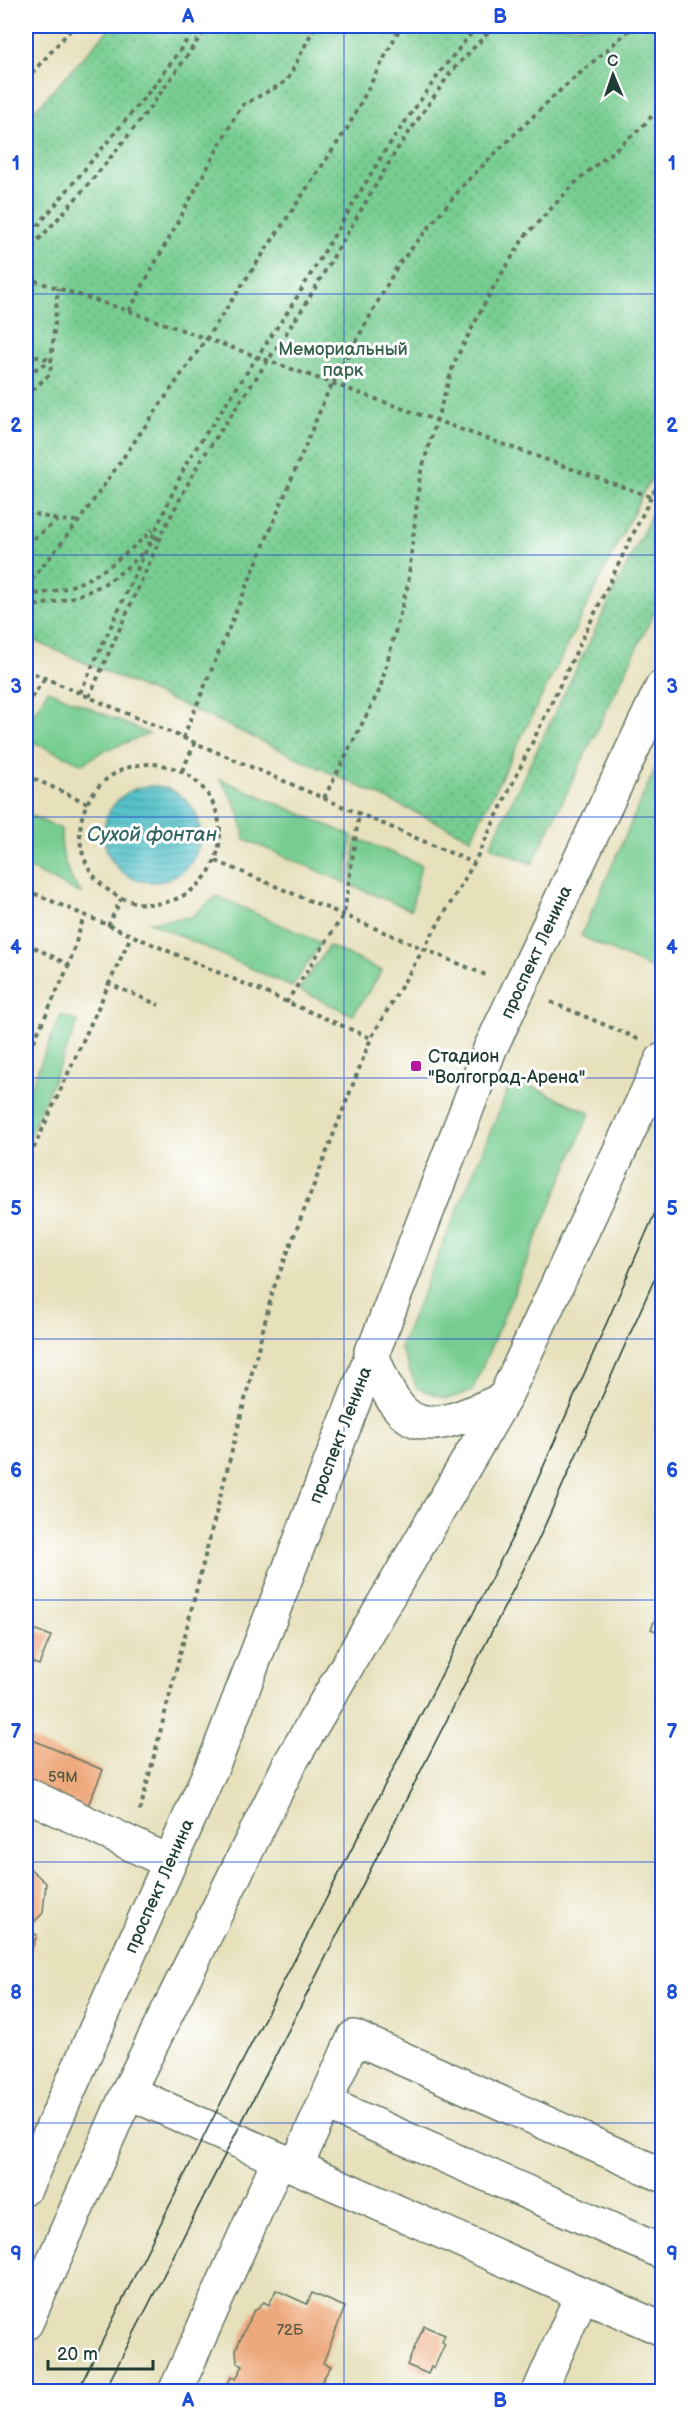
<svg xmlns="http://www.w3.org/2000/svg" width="688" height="2417" viewBox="0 0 688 2417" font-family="'Balsamiq Sans',sans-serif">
<defs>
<pattern id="park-dots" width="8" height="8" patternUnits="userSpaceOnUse" patternTransform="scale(1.5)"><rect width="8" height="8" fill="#77cd91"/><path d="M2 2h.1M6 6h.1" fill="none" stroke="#61a877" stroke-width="1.8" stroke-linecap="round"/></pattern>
<pattern id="water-rules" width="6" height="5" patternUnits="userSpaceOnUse" patternTransform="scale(1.5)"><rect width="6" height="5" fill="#56c3cb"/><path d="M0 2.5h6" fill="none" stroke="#47a0a6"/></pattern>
</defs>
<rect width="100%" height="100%" fill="#fff"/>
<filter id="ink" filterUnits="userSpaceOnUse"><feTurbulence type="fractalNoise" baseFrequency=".0167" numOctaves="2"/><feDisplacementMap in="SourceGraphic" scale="12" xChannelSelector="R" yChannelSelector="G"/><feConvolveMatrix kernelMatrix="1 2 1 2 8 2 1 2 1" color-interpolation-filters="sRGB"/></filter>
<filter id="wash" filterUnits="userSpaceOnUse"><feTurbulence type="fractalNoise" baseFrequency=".008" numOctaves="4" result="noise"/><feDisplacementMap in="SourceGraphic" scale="24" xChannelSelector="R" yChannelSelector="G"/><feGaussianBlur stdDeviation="1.35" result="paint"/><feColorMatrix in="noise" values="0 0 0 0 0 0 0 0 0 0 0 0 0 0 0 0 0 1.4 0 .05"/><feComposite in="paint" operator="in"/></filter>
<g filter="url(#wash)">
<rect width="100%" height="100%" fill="#e6e0bb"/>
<!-- grass -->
<g fill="#77cd91" stroke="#4b8562" stroke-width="1.5">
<polygon points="48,690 149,734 101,752 83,764 26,739 26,726"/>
<polygon points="662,753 662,952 654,970 581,936"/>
<path d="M220 779 352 836 346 883 244 839C243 816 233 797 220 779Z"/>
<path d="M26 814 61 829C60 854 66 875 82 894L26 867Z"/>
<polygon points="356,838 421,865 411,910 351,885"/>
<polygon points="217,896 321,943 292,987 150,922 191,917"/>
<polygon points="329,946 382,971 353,1015 299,990"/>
<polygon points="61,1015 78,1022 26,1144 26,1098"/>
<polygon points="513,1078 590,1113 472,1391 447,1399 417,1388 400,1347"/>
</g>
<!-- park -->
<g fill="url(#park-dots)" stroke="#4b8562" stroke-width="1.5">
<polygon points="112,26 662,26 662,461 646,487 471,838 216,720 26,637 26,120"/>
<polygon points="662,493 662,596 532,864 490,846"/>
</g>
<!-- water -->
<circle fill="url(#water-rules)" stroke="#3a8080" stroke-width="1.5" cx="152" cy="834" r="48"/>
<g id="blocks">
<!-- building -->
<g fill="#eda97c">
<polygon points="662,1603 662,1634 651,1629"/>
<polygon points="26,1626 51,1636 39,1665 26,1660"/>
<polygon points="26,1737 103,1770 86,1810 26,1784"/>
<polygon points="26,1865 46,1883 43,1913 26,1930 37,1935 26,1962"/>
<polygon points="276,2290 307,2304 312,2293 345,2307 323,2363 331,2366 322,2381 324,2392 224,2392 231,2377 236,2379 243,2365 237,2362 236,2349 253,2312 264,2302 269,2305"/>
<polygon points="424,2326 445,2335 442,2342 445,2344 434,2368 431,2366 428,2374 407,2365"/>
</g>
</g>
</g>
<g filter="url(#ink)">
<use href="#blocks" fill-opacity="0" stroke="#657663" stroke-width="1.5"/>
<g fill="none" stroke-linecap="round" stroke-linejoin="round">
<!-- minor casing -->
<g stroke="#657663" stroke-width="36">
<g id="minor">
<polyline points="26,1794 169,1862"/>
<polyline points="128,2092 582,2294 539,2392"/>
<polyline points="325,2103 662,2252"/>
<polyline points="296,2167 354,2037 662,2175"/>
<polyline points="582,2294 662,2329"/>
<polyline points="175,2392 279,2159"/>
</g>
</g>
<!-- major casing -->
<g stroke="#657663" stroke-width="36">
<g id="major">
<path d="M371 1351C403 1441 425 1434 504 1399"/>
<polyline points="26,2187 219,1751 490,1049 662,687"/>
<polyline points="26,2323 128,2092 290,1763 504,1399 662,1060"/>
</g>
</g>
<!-- path -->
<g stroke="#657663" stroke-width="4" stroke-dasharray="4.5 4.5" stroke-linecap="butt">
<polyline points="26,80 74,26"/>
<polyline points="26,240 158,81 197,26"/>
<path d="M26 253C93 183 154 107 207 26"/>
<polyline points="26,278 129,311 651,497"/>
<polyline points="129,311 241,106 287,81 315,26"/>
<polyline points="26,354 51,360"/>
<polyline points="26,374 51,361"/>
<polyline points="26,396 50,374 58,288"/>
<polyline points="26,512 58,520"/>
<polyline points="26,544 58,520 79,521"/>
<polyline points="149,546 163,531 199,463 303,308 396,151 451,72 494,26"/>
<polyline points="26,587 79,521 206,339 348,127 401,26"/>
<path d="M26 595C86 590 109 568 153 530"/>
<path d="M26 607C76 600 108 589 143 552"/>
<polyline points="26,670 474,863"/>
<polyline points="80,693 187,462 294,302 386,149 444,67 477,26"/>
<polyline points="89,697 162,535"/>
<polyline points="26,705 45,678"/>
<polyline points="183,738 327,394 398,265 466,182 555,95 634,26"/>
<circle cx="150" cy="834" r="70"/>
<polyline points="182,771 195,743"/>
<polyline points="26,775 87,803"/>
<polyline points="324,798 380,689 408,584 420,475 454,363 490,293 525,236 578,180 640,129 662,105"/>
<polyline points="216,861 488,976"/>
<polyline points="26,890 371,1038"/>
<polyline points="108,926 121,899"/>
<polyline points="26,943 69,965"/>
<polyline points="107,983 159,1005"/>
<polyline points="551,1002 638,1039"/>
<polyline points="286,1003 344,914 359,814"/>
<polyline points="26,1058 69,965 84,916"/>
<polyline points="26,1165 131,936"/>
<polyline points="140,1811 273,1290 371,1038 474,863 651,497 662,477"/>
</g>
<!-- minor -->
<use href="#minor" stroke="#fff" stroke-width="33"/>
<!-- major -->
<use href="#major" stroke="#fff" stroke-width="33"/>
<!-- tram -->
<g stroke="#1f3d34" stroke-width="1.5">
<polyline points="77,2392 208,2128 512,1538 662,1197"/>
<polyline points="104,2392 537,1543 662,1262"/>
</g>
</g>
</g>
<!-- grid -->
<path fill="none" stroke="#1d4ed8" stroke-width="1.5" stroke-opacity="0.55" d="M344 26V2392M26 294H662M26 555H662M26 817H662M26 1078H662M26 1339H662M26 1600H662M26 1862H662M26 2123H662"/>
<!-- markers -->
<rect fill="#b5179e" stroke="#fff" stroke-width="2" x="410" y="1060" width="12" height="12" rx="3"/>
<g text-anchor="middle" stroke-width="6" stroke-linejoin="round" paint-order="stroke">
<!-- number labels -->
<g font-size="15" fill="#525846">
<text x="63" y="1782">59М</text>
<text x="290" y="2335">72Б</text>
</g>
<!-- park labels -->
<g font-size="18" fill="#35614b" stroke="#fff">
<text x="343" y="355">Мемориальный<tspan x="343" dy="21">парк</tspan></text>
</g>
<!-- street labels -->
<g font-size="18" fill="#1f3d34" stroke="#fff">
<text transform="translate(536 952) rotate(-65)" y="6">проспект Ленина</text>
<text transform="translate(340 1435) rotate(-69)" y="6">проспект Ленина</text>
<text transform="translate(159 1886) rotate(-66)" y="6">проспект Ленина</text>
</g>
<!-- poi labels -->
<g font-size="18" fill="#1f3d34" stroke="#fff" text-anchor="start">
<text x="428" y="1062">Стадион<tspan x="428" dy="21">"Волгоград-Арена"</tspan></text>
</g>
<!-- water labels -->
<g font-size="20" font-style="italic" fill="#306561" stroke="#fff">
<text x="152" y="841">Сухой фонтан</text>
</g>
</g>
<!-- margin -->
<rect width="688" height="2417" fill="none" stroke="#fff" stroke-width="66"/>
<!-- north arrow -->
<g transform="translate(613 75) rotate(358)" stroke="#ffffff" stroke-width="4.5" paint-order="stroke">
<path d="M0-4.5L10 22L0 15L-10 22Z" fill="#1f3d34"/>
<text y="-9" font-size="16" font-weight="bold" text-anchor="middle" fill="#1f3d34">С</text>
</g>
<!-- scale -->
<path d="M48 2360v9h105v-9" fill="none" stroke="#1f3d34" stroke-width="3"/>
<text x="57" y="2360" font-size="18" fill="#1f3d34" stroke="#ffffff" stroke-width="4.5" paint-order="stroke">20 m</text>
<rect x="33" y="33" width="622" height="2351" fill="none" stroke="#1d4ed8" stroke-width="2"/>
<g font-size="20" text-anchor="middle" font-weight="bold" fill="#1d4ed8">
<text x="188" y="23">A</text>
<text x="500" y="23">B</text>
<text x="16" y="170">1</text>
<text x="672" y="170">1</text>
<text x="16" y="432">2</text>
<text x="672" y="432">2</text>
<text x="16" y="693">3</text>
<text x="672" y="693">3</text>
<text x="16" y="954">4</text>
<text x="672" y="954">4</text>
<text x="16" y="1215">5</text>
<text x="672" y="1215">5</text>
<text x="16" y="1477">6</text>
<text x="672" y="1477">6</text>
<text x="16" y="1738">7</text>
<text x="672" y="1738">7</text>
<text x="16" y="1999">8</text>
<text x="672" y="1999">8</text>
<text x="16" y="2260">9</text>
<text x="672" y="2260">9</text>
<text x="188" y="2407">A</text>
<text x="500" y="2407">B</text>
</g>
</svg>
